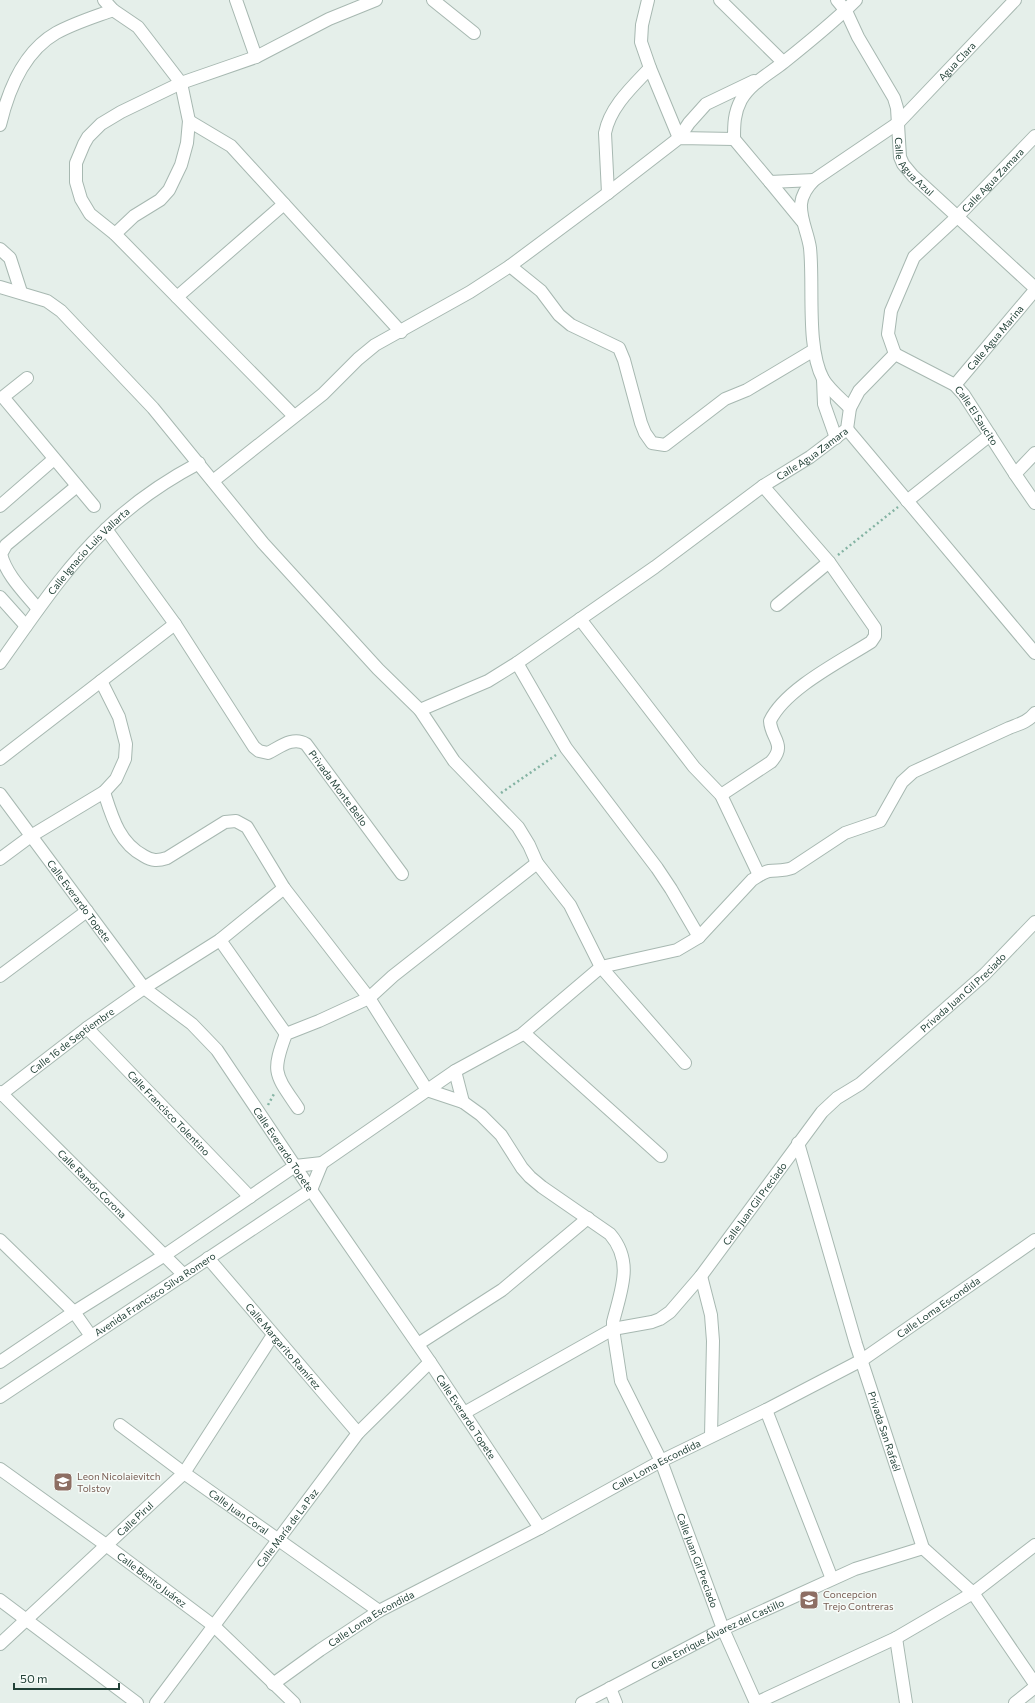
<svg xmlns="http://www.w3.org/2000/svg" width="1035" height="1703" viewBox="0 0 1035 1703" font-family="Commissioner,sans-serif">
<rect width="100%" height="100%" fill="#e5efea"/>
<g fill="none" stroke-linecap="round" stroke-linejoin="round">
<!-- minor casing -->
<g stroke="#a7b8b1" stroke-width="14">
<g id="minor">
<polyline points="104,0 113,10 138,27 181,83 189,121 187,143 181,165 169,190 160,200 134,216 115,234"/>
<polyline points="236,0 256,57"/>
<polyline points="433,0 474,33"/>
<polyline points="648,0 642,25 641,42 650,68 679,138"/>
<polyline points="720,0 783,62"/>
<path id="s1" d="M837 0 846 11 858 37 894 98 897 108 900 157 903 164 913 176 1035 288"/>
<polyline points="189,121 231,146 401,332"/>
<path d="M0 125C8 91 23 52 56 33 74 23 94 17 113 10"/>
<polyline points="679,138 689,123 706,104 754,81"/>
<polyline points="734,139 770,182 814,180"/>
<polyline points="770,182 802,221"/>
<path d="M608 193 605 133C610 107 632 87 650 68"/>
<polyline points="0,249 10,258 21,292"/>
<polyline points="510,266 541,291 559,315 571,325 619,348 624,360 641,423 645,433 652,443 665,445 725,399 747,390 814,350"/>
<polyline points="0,287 47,301 61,311 153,408 263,543 378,669 420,710 454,761 518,827 529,845 537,863 570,905 601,967 685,1063"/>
<polyline points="177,297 284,204"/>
<path id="s2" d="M895 354 955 385 964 395 1015 474 1035 503"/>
<polyline points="27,378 3,397 94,506"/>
<polyline points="823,379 824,404 836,438"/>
<path id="s3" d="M955 385 1035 290"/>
<path id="s4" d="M850 408C841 399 829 389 823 379 806 347 814 285 810 248 808 233 800 219 801 204 802 194 807 187 814 180L898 123 1015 0"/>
<polyline points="294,416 115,234 90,214 81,199 76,182 76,163 84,144 88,137 101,124 121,112 181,83 256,57 329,19 376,0"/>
<polyline points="847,429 1035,653"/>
<polyline points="1015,474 1035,453"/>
<path d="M213 481 323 394 358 359 375 345 470 292 510 266 608 193 679 138 734 139C734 125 734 113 741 100 751 83 769 74 784 62 809 42 834 22 856 0"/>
<polyline points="907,501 990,435"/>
<polyline points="0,506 54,459"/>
<path id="s5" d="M106 529 175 624 254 747 259 751 268 753C280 747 293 736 306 744L402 874"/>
<polyline points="0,597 26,626"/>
<polyline points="777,605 829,562"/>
<path d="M38 609C25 593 6 575 1 554L6 545 77 486"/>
<polyline points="580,619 694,767 721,795 759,875"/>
<path id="s6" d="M0 663C33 617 64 569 105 530 133 503 165 481 199 463"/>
<polyline points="517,663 566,748 657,868 671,889 699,937"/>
<path id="s7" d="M420 710 488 681 517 663 655 567 763 486 810 457 847 429 850 408 859 391 895 354 888 334 891 311 914 257 957 217 1035 136"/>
<polyline points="0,759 175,624"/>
<path id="s8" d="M104 792C112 817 119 843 144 856 152 861 158 861 167 858L225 822 236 821 247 827 284 888 369 998 427 1090 463 1102 481 1115 501 1135 522 1168 530 1177 542 1187 610 1234C634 1262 621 1290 613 1322V1329L621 1381 661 1461 723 1629 756 1703"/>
<path id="s9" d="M0 794 144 988 192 1024 217 1050 311 1190 430 1362 540 1528"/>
<path d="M721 795 771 762C787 744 771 739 770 721 785 689 841 661 871 642L875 636V628L829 562 763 486"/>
<polyline points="0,859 31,836 104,792 116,779 125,759 126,744 119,717 101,681"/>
<polyline points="220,940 286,1034"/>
<polyline points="0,976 87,911"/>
<path id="s10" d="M87 1028 250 1197"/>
<polyline points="524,1033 661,1156"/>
<polyline points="455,1071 463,1102"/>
<path id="s11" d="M0 1092 184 1275"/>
<path id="s12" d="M0 1095 87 1028 144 988 220 940 284 888"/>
<path d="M298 1108C275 1074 271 1073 286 1034L319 1021 369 998 393 976 537 863"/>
<path id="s13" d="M798 1143 856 1344 923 1548 973 1593 1035 1684"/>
<polyline points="0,1240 74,1312 91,1336"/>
<path id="s14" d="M208 1258 358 1433"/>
<polyline points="701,1276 711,1315 713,1341 711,1436"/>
<polyline points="418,1344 502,1290 588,1218"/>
<path d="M0 1362 74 1312 165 1255 295 1166 322 1163 455 1071 521 1035 601 967 677 950 699 937 752 880C757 877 763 872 769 871 778 870 784 871 792 868L845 833 880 821 902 782 913 772 1009 728C1019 724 1028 722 1035 713"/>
<path id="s15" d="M0 1397 311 1190 322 1163"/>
<polyline points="766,1410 832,1579"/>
<path id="s16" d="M464 1413 613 1329 652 1322 660 1319 670 1312 701 1276 822 1112 837 1098 860 1084 985 974 1035 922"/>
<path id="s17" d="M120 1425 184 1473 379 1611"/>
<path id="s18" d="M0 1469 106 1545 214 1626 294 1703"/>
<polyline points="0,1600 137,1703"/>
<polyline points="896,1638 906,1703"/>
<path id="s19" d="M0 1644 184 1473 273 1335"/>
<path id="s20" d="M273 1684 320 1650 379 1611 540 1528 661 1461 766 1410 862 1360 1035 1240"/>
<polyline points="610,1688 616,1703"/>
<path id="s21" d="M156 1703 358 1433 430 1362"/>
<path id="s22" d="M582 1703 723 1629 855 1569 923 1548"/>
<polyline points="756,1703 896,1638 973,1593 1035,1545"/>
<polyline points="1015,1703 1035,1687"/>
</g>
</g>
<!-- path -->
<g stroke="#84b3a3" stroke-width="2.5" stroke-dasharray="2 3" stroke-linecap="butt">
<polyline points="838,555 898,507"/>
<polyline points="501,793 556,755"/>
<polyline points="268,1105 274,1094"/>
</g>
<!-- minor -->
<use href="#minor" stroke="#fff" stroke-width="12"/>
</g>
<!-- icons -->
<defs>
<g id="school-square" transform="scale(1)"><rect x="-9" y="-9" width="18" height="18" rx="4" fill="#8d6e63" stroke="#f6fbf8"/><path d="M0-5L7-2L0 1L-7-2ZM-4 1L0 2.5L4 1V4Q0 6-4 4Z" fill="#fff"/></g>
</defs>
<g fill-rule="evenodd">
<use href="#school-square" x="63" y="1482"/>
<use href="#school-square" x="809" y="1600"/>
</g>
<g text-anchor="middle" stroke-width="3" stroke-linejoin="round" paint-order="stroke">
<!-- street labels -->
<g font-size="10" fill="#234238" stroke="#f6fbf8">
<text dy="4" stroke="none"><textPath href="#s4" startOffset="432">Agua Clara</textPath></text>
<text dy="4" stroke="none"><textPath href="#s1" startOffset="188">Calle Agua Azul</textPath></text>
<text dy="4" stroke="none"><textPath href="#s7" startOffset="818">Calle Agua Zamara</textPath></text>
<text dy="4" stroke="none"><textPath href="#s3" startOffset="62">Calle Agua Marina</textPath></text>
<text dy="4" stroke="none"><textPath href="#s2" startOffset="105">Calle El Saucito</textPath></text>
<text dy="4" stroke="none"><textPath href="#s7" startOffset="470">Calle Agua Zamara</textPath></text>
<text dy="4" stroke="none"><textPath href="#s6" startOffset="143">Calle Ignacio Luis Vallarta</textPath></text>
<text dy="4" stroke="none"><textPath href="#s5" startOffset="375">Privada Monte Bello</textPath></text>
<text dy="4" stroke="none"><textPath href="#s9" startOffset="133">Calle Everardo Topete</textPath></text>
<text dy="4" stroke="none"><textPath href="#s16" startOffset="668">Privada Juan Gil Preciado</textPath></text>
<text dy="4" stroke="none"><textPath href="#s12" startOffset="90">Calle 16 de Septiembre</textPath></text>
<text dy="4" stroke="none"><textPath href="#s10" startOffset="118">Calle Francisco Tolentino</textPath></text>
<text dy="4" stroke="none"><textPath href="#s9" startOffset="457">Calle Everardo Topete</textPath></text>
<text dy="4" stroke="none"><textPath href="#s11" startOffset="130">Calle Ramón Corona</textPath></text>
<text dy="4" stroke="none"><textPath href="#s16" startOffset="369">Calle Juan Gil Preciado</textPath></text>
<text dy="4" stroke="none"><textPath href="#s15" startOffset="186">Avenida Francisco Silva Romero</textPath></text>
<text dy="4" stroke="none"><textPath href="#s20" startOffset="766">Calle Loma Escondida</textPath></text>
<text dy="4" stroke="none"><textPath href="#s14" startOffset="116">Calle Margarito Ramírez</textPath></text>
<text dy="4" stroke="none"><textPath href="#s9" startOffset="781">Calle Everardo Topete</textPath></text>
<text dy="4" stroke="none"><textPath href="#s13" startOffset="301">Privada San Rafaél</textPath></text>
<text dy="4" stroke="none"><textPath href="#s20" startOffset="442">Calle Loma Escondida</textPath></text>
<text dy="4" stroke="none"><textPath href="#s17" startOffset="147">Calle Juan Coral</textPath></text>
<text dy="4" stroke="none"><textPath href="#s19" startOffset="184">Calle Pirul</textPath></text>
<text dy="4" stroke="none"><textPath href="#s21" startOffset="219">Calle María de La Paz</textPath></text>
<text dy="4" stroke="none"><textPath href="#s8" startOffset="1098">Calle Juan Gil Preciado</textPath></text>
<text dy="4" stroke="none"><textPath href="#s18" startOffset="188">Calle Benito Juárez</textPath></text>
<text dy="4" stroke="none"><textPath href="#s20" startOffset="118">Calle Loma Escondida</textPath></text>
<text dy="4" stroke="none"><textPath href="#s22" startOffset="152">Calle Enrique Álvarez del Castillo</textPath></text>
</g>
<!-- education labels -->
<g font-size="10" fill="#785e54" stroke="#f6fbf8" text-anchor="start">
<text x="77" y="1480">Leon Nicolaievitch<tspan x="77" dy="12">Tolstoy</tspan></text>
<text x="823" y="1598">Concepcion<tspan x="823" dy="12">Trejo Contreras</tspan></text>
</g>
</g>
<!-- scale -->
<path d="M14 1683v6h105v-6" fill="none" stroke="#234238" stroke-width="2"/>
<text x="20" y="1683" font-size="12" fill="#234238" stroke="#f6fbf8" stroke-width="3" paint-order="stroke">50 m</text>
</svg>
